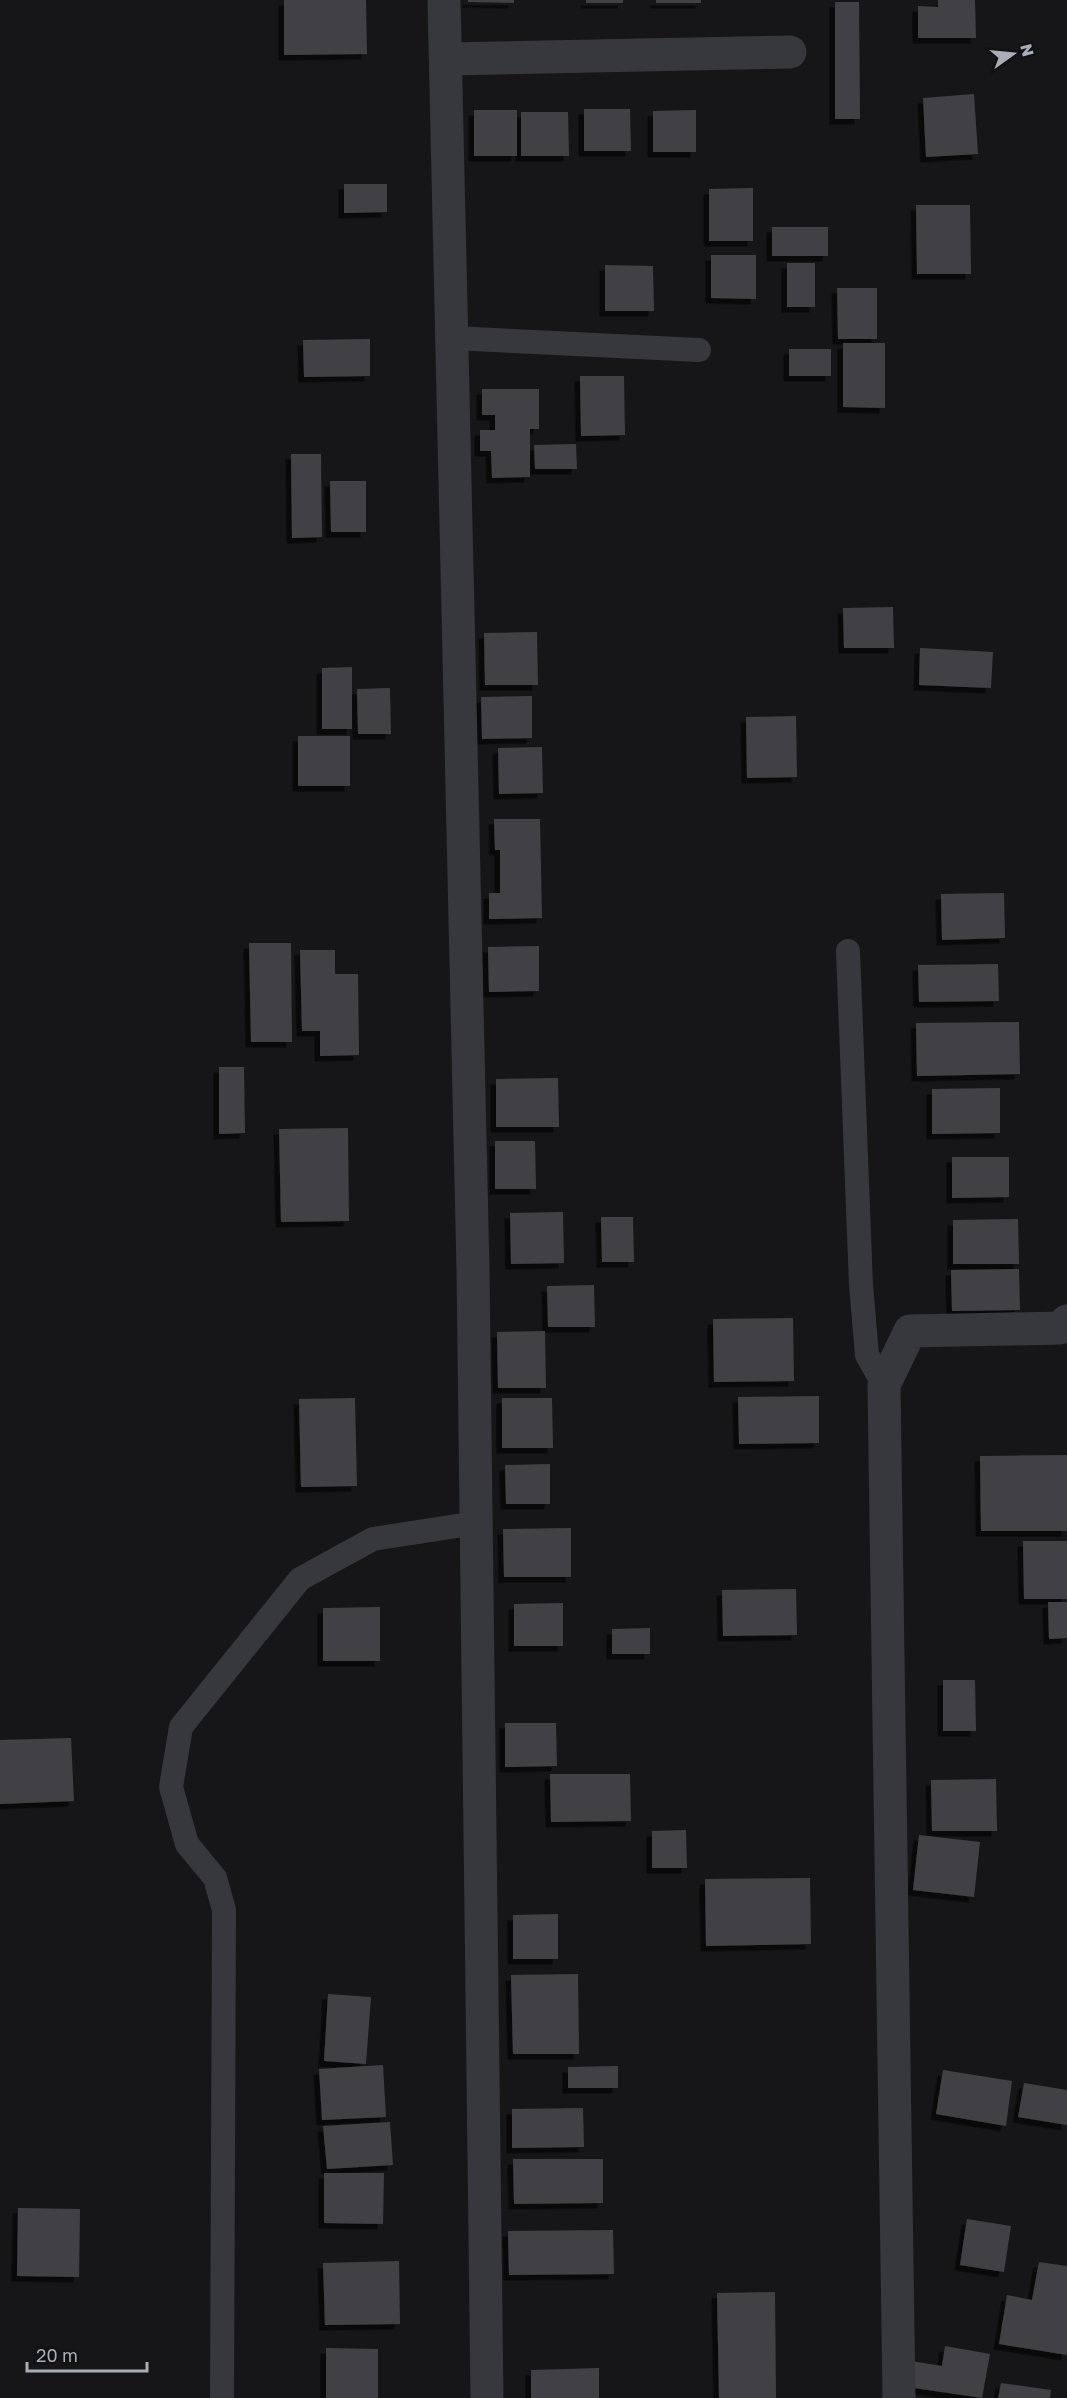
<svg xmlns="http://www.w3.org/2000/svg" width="1067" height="2398" viewBox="0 0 1067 2398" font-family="'Golos Text',sans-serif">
<defs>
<filter id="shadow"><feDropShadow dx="-5.5" dy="5.5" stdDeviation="0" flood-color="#0009"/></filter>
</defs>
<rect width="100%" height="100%" fill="#161618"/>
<!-- building -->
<g fill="#404145" filter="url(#shadow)">
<polygon points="284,0 366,0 367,54 284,55"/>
<polygon points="468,0 514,0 514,3 468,2"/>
<rect x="586" y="0" width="37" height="3"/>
<rect x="656" y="0" width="45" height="3"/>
<polygon points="938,0 975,0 976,38 918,38 918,6 938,7"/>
<polygon points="835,2 859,2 860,119 835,119"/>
<polygon points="974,94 978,154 926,157 923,98"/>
<polygon points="584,109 630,109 631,151 584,151"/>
<rect x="474" y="110" width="43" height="46"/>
<polygon points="696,110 696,152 653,152 653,111"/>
<polygon points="521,112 568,112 569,156 521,156"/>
<polygon points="344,184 387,184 387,212 344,213"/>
<polygon points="753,188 753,241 709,241 709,189"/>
<polygon points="916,205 970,205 971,274 917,274"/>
<rect x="772" y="227" width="56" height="29"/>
<polygon points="711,255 756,255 756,299 711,298"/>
<rect x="787" y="263" width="28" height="44"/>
<polygon points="605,265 653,266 654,311 605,311"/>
<polygon points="837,288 877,288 877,339 838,339"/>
<polygon points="370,339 370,376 304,377 303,340"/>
<polygon points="843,343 885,343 885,408 843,407"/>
<rect x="789" y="349" width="42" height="27"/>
<polygon points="580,376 624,376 625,435 581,436"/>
<polygon points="482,389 539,389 539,429 530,429 530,477 492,478 491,451 480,451 480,430 495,430 495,415 482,415"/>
<polygon points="576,444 577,469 535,469 534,445"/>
<polygon points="291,454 321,454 322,537 292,538"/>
<polygon points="330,481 366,481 366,532 331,532"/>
<polygon points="893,607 894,648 844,648 843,608"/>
<polygon points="537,632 538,685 485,685 484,633"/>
<polygon points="920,648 993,652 991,688 919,685"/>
<polygon points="352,667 352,729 322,729 322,668"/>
<polygon points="390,688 391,734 358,734 357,689"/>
<polygon points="532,696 532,738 482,739 481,697"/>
<polygon points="796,716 797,777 747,778 746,717"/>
<rect x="298" y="736" width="52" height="50"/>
<polygon points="542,747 543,793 499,794 498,748"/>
<polygon points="494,819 540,819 542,918 489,919 489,893 500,893 500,850 495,850"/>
<polygon points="1004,893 1005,938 942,940 941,894"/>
<polygon points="249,943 291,943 292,1042 251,1042"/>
<polygon points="539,946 539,991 489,992 488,947"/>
<polygon points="300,950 335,950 335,974 358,974 359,1055 320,1056 320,1031 302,1031"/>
<polygon points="998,964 999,1001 919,1002 918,965"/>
<polygon points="1019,1022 1020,1074 917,1076 916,1023"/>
<polygon points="219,1067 244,1067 245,1133 219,1134"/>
<polygon points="558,1078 559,1127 496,1127 496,1079"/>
<polygon points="1000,1088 1000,1133 932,1134 932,1089"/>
<polygon points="348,1128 349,1221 281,1222 279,1129"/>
<polygon points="495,1141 535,1141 536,1189 495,1189"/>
<polygon points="952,1157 1009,1157 1009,1197 952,1198"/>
<polygon points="563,1212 564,1263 511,1264 510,1213"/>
<polygon points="601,1217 633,1217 634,1262 602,1262"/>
<polygon points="1018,1219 1019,1264 953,1264 953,1220"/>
<polygon points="1019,1269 1020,1310 952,1311 951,1270"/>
<polygon points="594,1285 595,1327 548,1327 547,1286"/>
<polygon points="793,1318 794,1381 714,1382 713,1319"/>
<polygon points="545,1331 546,1388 498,1388 497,1332"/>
<polygon points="819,1396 819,1443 739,1444 738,1397"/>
<polygon points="355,1398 357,1486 301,1487 299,1399"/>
<polygon points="502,1398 552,1398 553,1448 502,1448"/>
<polygon points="1067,1455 1067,1531 981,1531 980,1456"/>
<polygon points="550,1464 550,1504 506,1504 505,1465"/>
<polygon points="571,1528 571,1577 504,1577 503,1529"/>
<polygon points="1023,1541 1067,1541 1067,1599 1024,1599"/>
<polygon points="796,1589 797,1635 723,1636 722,1590"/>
<polygon points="1048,1602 1067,1602 1067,1638 1049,1639"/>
<polygon points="563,1603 563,1646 514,1646 514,1604"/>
<polygon points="380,1607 380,1661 323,1661 323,1608"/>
<polygon points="650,1628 650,1654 612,1654 612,1629"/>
<polygon points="943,1680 975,1680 976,1731 943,1731"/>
<polygon points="505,1723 556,1723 557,1766 505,1767"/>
<polygon points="71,1738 74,1801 0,1804 0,1740"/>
<polygon points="550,1774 630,1774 631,1821 551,1822"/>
<polygon points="996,1779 997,1831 932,1831 931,1780"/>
<polygon points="686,1830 687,1868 652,1868 652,1831"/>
<polygon points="919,1835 980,1842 974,1897 913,1890"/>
<polygon points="810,1878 811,1944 706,1946 705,1879"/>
<polygon points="558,1914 558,1959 513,1959 513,1915"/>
<polygon points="578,1974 579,2054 513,2054 511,1975"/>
<polygon points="328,1994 371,1997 366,2064 324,2061"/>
<polygon points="383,2065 386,2117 322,2120 319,2069"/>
<polygon points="618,2066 618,2088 568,2088 568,2067"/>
<polygon points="943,2070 1012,2081 1006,2126 936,2114"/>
<polygon points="1024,2083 1067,2090 1067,2125 1018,2117"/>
<polygon points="583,2108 584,2147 512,2148 512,2109"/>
<polygon points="390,2122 393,2165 327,2169 323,2126"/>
<polygon points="513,2159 603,2159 603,2203 514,2204"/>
<polygon points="324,2173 384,2173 383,2224 324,2223"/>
<polygon points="18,2208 80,2209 79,2277 17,2276"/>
<polygon points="967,2219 1011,2226 1004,2272 960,2265"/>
<polygon points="613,2230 614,2274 509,2275 508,2231"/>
<polygon points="399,2261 400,2324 325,2325 323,2263"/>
<polygon points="1039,2262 1067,2266 1067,2355 999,2344 1007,2295 1032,2300"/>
<polygon points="775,2292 776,2398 719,2398 717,2293"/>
<polygon points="945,2346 990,2354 982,2398 907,2387 911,2361 942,2366"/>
<polygon points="326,2348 378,2349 378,2398 326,2398"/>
<polygon points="599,2368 599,2398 531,2398 531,2370"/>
<polygon points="1001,2383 1051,2390 1050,2398 998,2398"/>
</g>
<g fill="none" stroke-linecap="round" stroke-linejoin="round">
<!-- lane -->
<g stroke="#37383d" stroke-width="24">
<polyline points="453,338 699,350"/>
<polyline points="848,951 861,1285 867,1355 884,1385"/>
<polyline points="222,2398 224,1910 215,1878 187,1844 171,1787 181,1727 300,1579 373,1539 476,1523"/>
</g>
<!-- street -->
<g stroke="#37383d" stroke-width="33">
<polyline points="444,0 473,1269 487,2398"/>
<polyline points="446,59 790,52"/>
<polyline points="899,2398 884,1385 910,1331 1060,1328 1067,1321"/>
</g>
</g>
<!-- north arrow -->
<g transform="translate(1013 54) rotate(75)" stroke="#111113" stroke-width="4.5" paint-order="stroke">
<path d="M0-4.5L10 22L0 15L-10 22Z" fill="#a8adb8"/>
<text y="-9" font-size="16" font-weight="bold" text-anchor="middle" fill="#a8adb8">N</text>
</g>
<!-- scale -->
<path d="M27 2362v9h120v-9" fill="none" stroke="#a8adb8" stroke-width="3"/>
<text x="36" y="2362" font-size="18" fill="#a8adb8" stroke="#111113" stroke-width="4.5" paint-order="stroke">20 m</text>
</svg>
